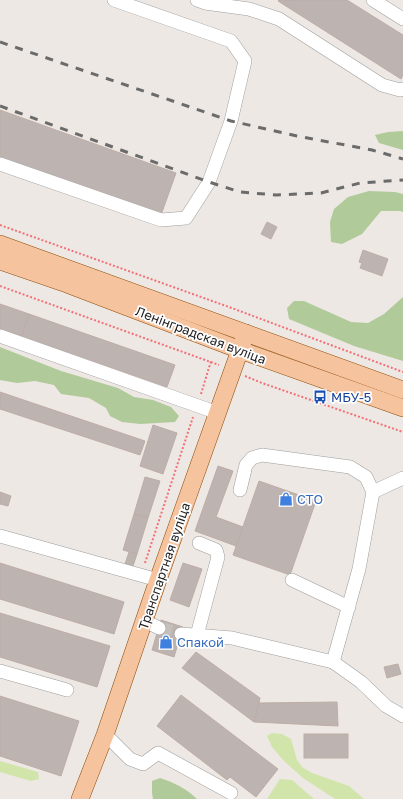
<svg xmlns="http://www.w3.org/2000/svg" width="403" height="799" viewBox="0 0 403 799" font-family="'Golos Text',sans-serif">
<rect width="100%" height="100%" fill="#ede8e3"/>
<!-- grass -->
<g fill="#d1e5ab">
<polygon points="272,733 282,734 291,739 297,760 302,767 312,773 349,786 364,799 335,799 303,778 284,761 272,747 267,736"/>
<polygon points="0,761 38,772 39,779 31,781 0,772"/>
<polygon points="280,779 292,780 314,799 267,799"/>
</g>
<!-- forest -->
<g fill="#b0ca9a">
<polygon points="403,131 403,150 379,143 375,135 388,132"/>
<polygon points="369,191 395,192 403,194 403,212 400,211 381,211 362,234 342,244 331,242 330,222 334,209 348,197"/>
<polygon points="403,297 403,361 354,346 289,319 287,308 294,301 304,301 351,322 368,323 384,314"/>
<polygon points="0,347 61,371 118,388 134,397 153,400 171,407 179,416 175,422 140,424 122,422 110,416 106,408 89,398 61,394 54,385 35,381 17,383 0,380"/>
<path d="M160 778C173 782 187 789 197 799H153L152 793V781Z"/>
</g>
<!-- building -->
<g fill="#bdb3b0" stroke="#beada6">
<polygon points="279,0 347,0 403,35 403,75 401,79 278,1"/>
<polygon points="0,110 176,173 161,215 0,158"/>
<polygon points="267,222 277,227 271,239 261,234"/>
<polygon points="363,250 388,259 382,276 360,268 362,263 359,262"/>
<polygon points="0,304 29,314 22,336 0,329"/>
<polygon points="29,314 175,365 167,387 22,336"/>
<polygon points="0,392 145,441 140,455 0,409"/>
<polygon points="153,425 177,433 163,474 140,466"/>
<polygon points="218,466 233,471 216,517 243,527 236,546 195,531"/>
<polygon points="145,477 160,481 148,518 134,514"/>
<polygon points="259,481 316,501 290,575 233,555"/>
<polygon points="0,492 11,496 8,506 0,504"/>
<polygon points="134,514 148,518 137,554 123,550"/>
<polygon points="129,552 137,554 133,566 125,564"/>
<polygon points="0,563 124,602 114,634 0,599"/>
<polygon points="183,563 202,569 189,607 170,600"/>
<polygon points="0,613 110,646 97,687 0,657"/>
<polygon points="161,620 183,627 174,657 152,650"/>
<polygon points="196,652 260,698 259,703 254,722 182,668"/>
<polygon points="398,664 401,674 387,678 384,667"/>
<polygon points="181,695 278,769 256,797 230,777 227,780 157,726"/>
<polygon points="0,696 79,721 61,776 0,756"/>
<polygon points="337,702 338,726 254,722 259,703"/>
<rect x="304" y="734" width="44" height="24"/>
</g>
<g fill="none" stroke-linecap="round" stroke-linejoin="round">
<!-- minor-tunnel -->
<polyline stroke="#c3bfbb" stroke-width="13" stroke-dasharray="13 6" stroke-linecap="butt" points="159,628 181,634"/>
<!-- minor casing -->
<g stroke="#9e9e9e" stroke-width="14">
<g id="minor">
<polyline points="197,0 205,3 249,9 279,19 382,85 400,90 403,89"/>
<polyline points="373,0 403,19"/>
<polyline points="0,164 161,220 186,218 209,182 231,121 245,61 231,41 114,0"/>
<polyline points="0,336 218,413"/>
<polyline points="240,490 246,465 252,458 262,455 350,467 366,477 373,492 359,569 333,662"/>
<polyline points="373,492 403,478"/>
<polyline points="0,536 158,580"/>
<polyline points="292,580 349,607"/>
<polyline points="145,621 159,628"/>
<polyline points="181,634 232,638 333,662 361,682 386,706 403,716"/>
<polyline points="197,635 218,557 216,550 199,543"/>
<polyline points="0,671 67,690"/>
<polyline points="105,735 111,740 130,759 143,764 158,753 231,793"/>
</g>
</g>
<!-- major casing -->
<g stroke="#8d4c08" stroke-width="18">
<g id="major">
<polyline points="0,244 403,390"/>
<polyline points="0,261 67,284 240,350 403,408"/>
<polyline points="80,799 105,735 158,580 246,333"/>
</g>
</g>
<!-- path -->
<g stroke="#f27077" stroke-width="2" stroke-dasharray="2 2" stroke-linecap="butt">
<polyline points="0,225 229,307 403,372"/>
<polyline points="0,286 219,365"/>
<polyline points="245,376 262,383 403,432"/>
<polyline points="201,394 211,361"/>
<polyline points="145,563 193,417"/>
</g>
<!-- minor -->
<use href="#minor" stroke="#fff" stroke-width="13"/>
<!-- major -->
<use href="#major" stroke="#f6c39f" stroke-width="17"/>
<!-- rail -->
<g stroke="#6b6b6b" stroke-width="3" stroke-dasharray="8 8" stroke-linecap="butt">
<polyline points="0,42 231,121 297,136 372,150 403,159"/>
<polyline points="0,106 209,182 240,192 276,195 321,193 360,183 403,180"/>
</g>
</g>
<!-- icons -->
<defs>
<g id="bus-bare" transform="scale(1.08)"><path d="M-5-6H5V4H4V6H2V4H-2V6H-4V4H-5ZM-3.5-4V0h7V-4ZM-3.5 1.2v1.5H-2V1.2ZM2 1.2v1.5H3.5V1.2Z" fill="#1a4fb4" stroke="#fff" stroke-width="2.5" paint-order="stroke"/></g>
<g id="shop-bare" transform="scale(1.08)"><path d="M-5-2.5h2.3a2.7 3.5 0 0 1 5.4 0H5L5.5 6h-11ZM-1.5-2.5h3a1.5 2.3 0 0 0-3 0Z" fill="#3f7fe0" stroke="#fff" stroke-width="2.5" paint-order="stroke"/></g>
</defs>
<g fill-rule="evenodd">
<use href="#bus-bare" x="320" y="397"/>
<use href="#shop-bare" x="286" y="499"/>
<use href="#shop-bare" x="166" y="642"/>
</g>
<g text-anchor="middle" stroke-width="3.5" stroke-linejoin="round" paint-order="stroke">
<!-- street labels -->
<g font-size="13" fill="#1d1d1d" stroke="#fff">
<text transform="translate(201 335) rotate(21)" y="5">Ленінградская вуліца</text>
<text transform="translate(164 566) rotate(-71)" y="5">Транспартная вуліца</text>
</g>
<!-- transit labels -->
<g font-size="13" fill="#164399" stroke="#fff" text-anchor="start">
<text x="331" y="402">МБУ-5</text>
</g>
<!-- shop labels -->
<g font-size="13" fill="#366cbe" stroke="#fff" text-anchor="start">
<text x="297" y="504">СТО</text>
<text x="177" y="647">Спакой</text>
</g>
</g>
</svg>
